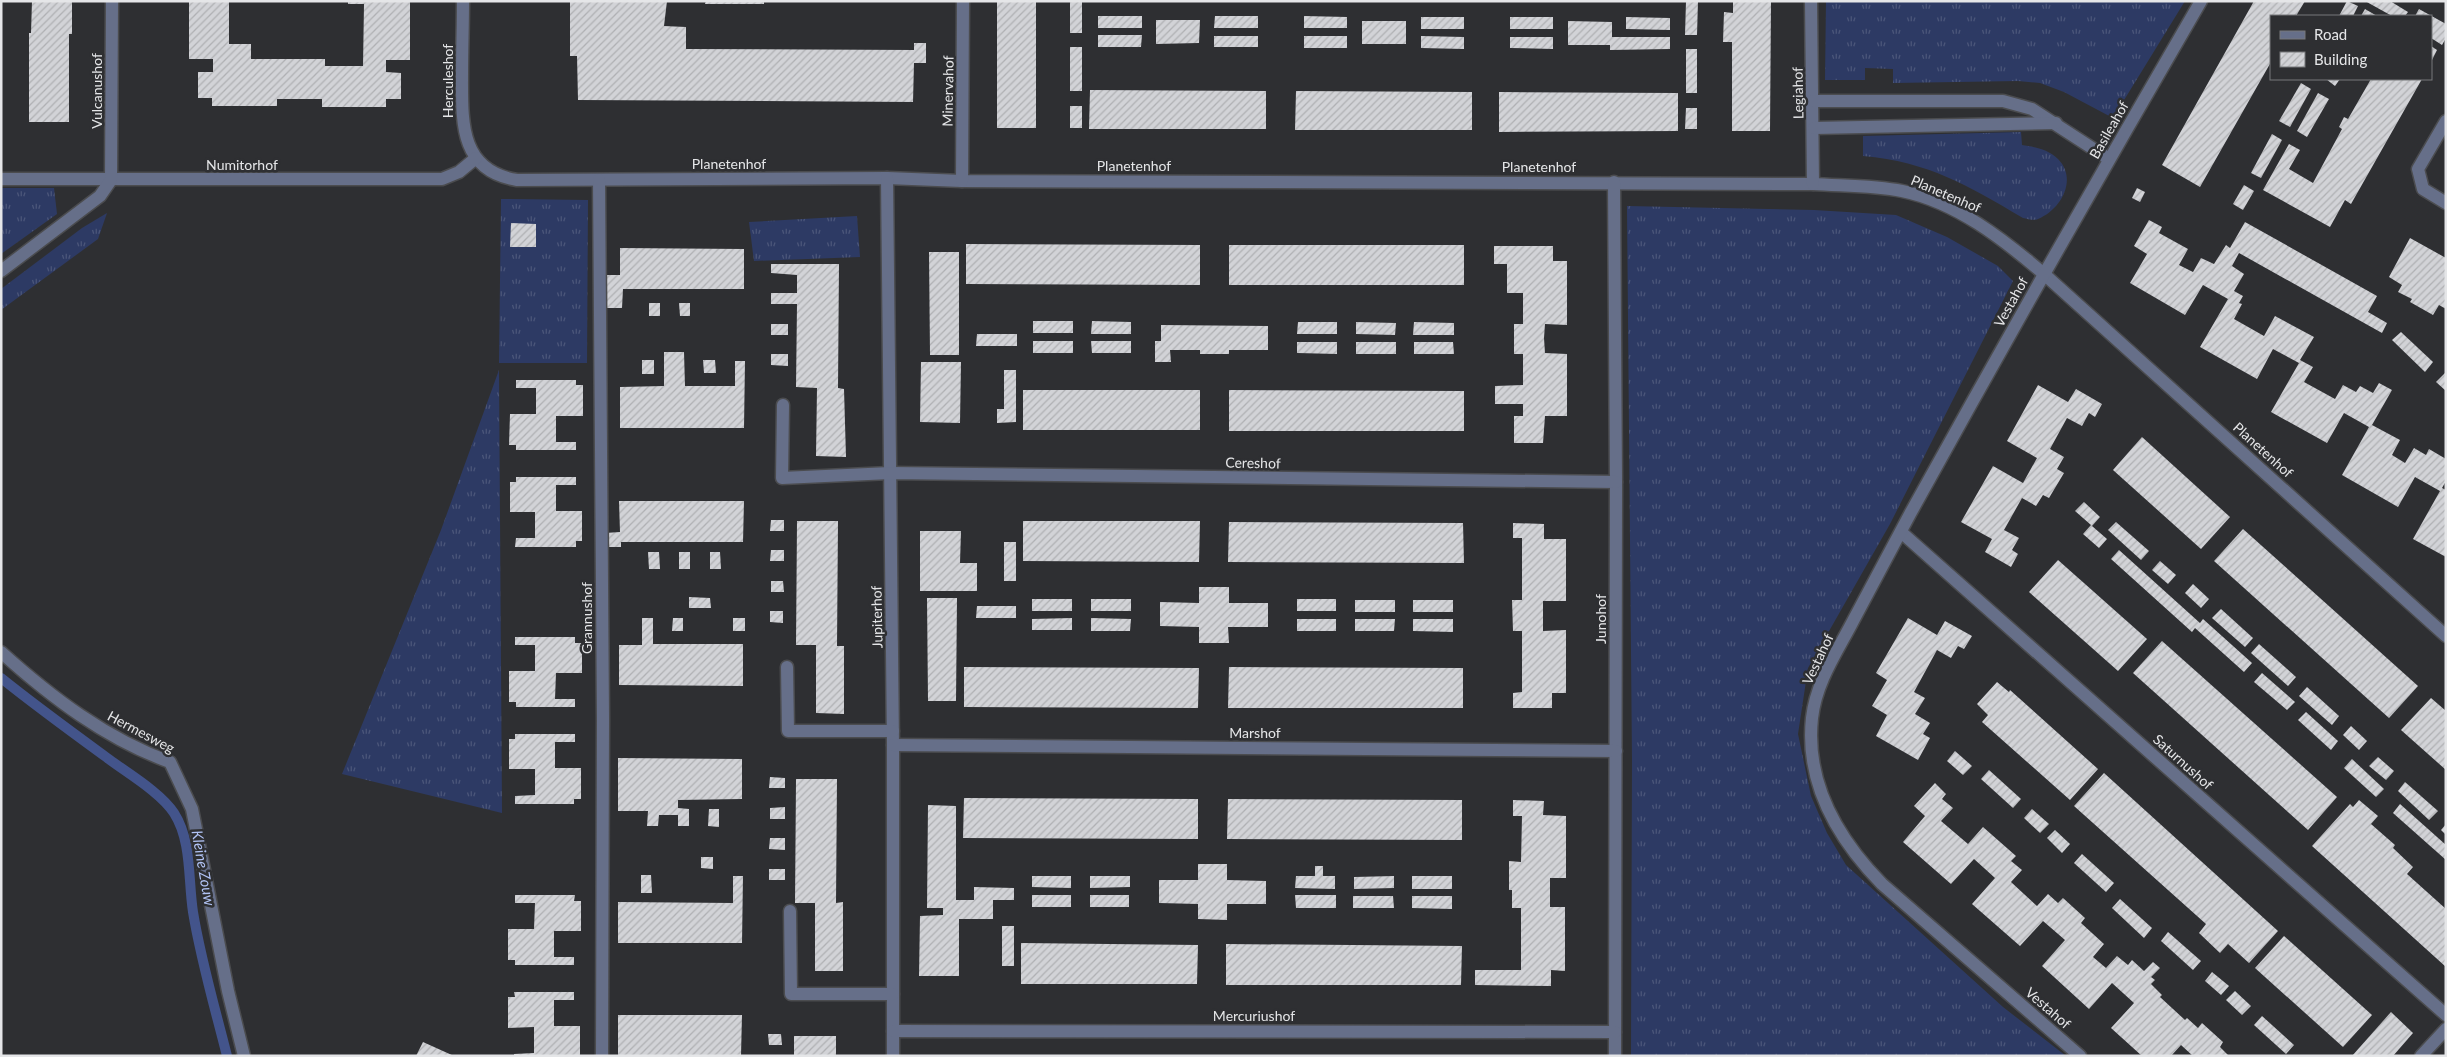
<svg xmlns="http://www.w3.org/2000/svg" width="2447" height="1057" viewBox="0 0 2447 1057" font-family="Lato,sans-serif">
<defs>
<pattern id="grass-tufts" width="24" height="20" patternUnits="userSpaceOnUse" patternTransform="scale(1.25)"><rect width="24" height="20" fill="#2d3a64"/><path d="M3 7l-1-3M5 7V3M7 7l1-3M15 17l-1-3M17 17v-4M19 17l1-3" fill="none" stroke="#4b567a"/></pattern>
<pattern id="building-hatch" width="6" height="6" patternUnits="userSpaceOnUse" patternTransform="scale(1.25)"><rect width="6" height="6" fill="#d2d3d7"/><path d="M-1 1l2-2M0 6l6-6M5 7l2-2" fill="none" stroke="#afb0b3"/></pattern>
</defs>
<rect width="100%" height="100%" fill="#2e2f32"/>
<!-- grass -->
<g fill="url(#grass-tufts)">
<polygon points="1826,1 2185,1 2113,118 2064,92 2040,83 2018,81 1893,83 1893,69 1865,68 1865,80 1825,80"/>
<path d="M2021 132 2022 145C2035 147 2048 149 2058 159 2078 179 2061 210 2038 219 2034 221 2028 219 2023 218 1967 185 1929 162 1863 156V136Z"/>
<polygon points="1,188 54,188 57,214 1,254"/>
<polygon points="501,199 588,200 587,363 499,363"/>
<polygon points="1627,206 1814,210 1896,215 1947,237 1998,266 2013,281 1890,524 1808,668 1798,734 1811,796 1827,833 1846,865 2003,1007 2066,1056 1631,1056 1632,761"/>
<polygon points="107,213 98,239 1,310 1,289 82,228"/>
<polygon points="857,216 860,257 754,261 749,222"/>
<polygon points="499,370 502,813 342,774 441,530"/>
</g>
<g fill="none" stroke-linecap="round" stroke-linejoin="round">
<!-- stream -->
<path stroke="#43548b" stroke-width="10" d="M1 678C37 707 73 733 110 760 129 774 161 793 174 813 192 841 188 880 193 912 201 961 215 1008 227 1056"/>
</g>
<!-- building -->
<g fill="url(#building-hatch)">
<polygon points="32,1 72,1 72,34 69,34 69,122 29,122 29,33 31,33"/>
<polygon points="189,1 229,1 229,44 251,44 251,59 325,59 325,66 363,66 364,4 348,4 348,1 410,1 410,60 386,60 386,72 401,73 401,99 386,99 386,107 322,107 322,99 277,99 277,106 212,106 212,98 198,98 198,72 213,72 213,59 189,59"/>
<polygon points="570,1 667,1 664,26 686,27 686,49 914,50 914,43 926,43 926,63 914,63 913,102 578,100 577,56 570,56"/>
<polygon points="706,1 764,1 764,4 705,4"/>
<rect x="997" y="1" width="39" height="127"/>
<rect x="1070" y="1" width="12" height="32"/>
<polygon points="1686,1 1698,1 1697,35 1685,35"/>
<polygon points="1733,1 1771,1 1770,131 1732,131 1732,42 1723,42 1724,12 1733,13"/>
<polygon points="2254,1 2305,1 2296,16 2271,16 2271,62 2200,187 2162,165"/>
<polygon points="2347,1 2358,6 2353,16 2339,16"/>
<polygon points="2365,1 2390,1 2408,12 2405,16 2392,16"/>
<polygon points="2365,9 2377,16 2361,16"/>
<polygon points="2419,9 2446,24 2446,38 2442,45 2431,38 2431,16 2415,16"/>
<rect x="1098" y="16" width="44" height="12"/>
<polygon points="1215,16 1258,16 1258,28 1214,28"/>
<polygon points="1304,16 1347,17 1347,28 1304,28"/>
<rect x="1421" y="17" width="43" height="12"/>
<rect x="1510" y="17" width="43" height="12"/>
<polygon points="1626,17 1670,18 1670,30 1626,29"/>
<polygon points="1156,20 1200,20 1199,43 1156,44"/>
<rect x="1362" y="21" width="44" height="23"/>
<polygon points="1568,21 1612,22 1612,37 1670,37 1670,49 1610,50 1610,45 1568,45"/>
<polygon points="1098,35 1142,35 1141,47 1098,47"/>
<rect x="1214" y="36" width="44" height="11"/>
<rect x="1304" y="36" width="43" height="12"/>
<polygon points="1421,36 1464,37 1464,49 1421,48"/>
<polygon points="1510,37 1553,37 1553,49 1510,48"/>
<polygon points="2431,46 2437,50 2431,62"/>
<rect x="1070" y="47" width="12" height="44"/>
<rect x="1686" y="49" width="11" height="44"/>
<polygon points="2326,79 2340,79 2335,86"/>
<polygon points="2371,79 2422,79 2351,204 2345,200 2330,227 2263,190 2289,144 2300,150 2289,169 2313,183 2342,129 2339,127 2344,117 2348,119"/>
<polygon points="2301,83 2311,89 2290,127 2279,121"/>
<polygon points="1090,90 1266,91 1266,129 1089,129"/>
<polygon points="1296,91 1472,92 1472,130 1295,130"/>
<polygon points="1499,92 1678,93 1678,131 1499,132"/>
<polygon points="2318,93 2329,99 2307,137 2297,131"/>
<rect x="1070" y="106" width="12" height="22"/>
<polygon points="1686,108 1697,108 1697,129 1685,129"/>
<polygon points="2272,134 2282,140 2261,178 2251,173"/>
<polygon points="2244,185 2254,191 2243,210 2233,204"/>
<polygon points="2137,188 2145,192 2140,202 2132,198"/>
<polygon points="2149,220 2162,227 2159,233 2188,249 2179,265 2193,272 2201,258 2214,264 2226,245 2230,248 2245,222 2377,296 2368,312 2387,323 2382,333 2239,253 2232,266 2244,274 2234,291 2243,296 2239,303 2242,304 2234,319 2264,336 2275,316 2314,337 2300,360 2313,367 2304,382 2335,399 2343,385 2356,392 2360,386 2373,393 2379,383 2392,390 2372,425 2400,440 2392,455 2405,463 2414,448 2426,455 2429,449 2446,459 2446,481 2442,488 2446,490 2446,557 2413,539 2440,491 2415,477 2398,507 2342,475 2369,427 2344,413 2327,443 2271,412 2299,363 2273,349 2257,379 2200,347 2228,299 2203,285 2185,315 2130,283 2147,254 2134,246"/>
<polygon points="511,223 536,224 536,247 510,247"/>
<polygon points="2410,238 2446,258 2446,309 2439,305 2433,315 2410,302 2412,299 2398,292 2402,285 2389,277"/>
<polygon points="966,244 1200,245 1200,285 966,284"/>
<rect x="1229" y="245" width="235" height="40"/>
<polygon points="1494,246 1553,246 1553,261 1567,261 1567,325 1545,324 1544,338 1545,353 1567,354 1567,416 1545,416 1543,443 1514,443 1514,416 1523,416 1523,404 1495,404 1495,386 1523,385 1523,354 1514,354 1514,324 1523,324 1523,293 1507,293 1507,264 1494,264"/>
<polygon points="620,248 744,249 744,289 623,289 622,308 606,308 606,275 620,275"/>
<polygon points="929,252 959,252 959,355 930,355"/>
<polygon points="771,264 839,264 838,388 844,389 846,457 816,456 817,388 796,387 797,304 771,304 771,293 797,293 797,275 771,273"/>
<rect x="649" y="303" width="11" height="13"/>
<polygon points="679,303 690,303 690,316 680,316"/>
<rect x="1033" y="321" width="40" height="12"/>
<polygon points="1092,321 1131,322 1131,334 1091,334"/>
<polygon points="1298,322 1337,322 1337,334 1297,334"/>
<polygon points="1356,322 1396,323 1395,335 1356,334"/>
<polygon points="1414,322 1454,323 1454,335 1413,335"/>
<rect x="771" y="324" width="17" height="11"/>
<polygon points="1161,325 1268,326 1268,350 1229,350 1229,354 1200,354 1200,350 1170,350 1171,362 1155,362 1155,341 1161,341"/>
<polygon points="2401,332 2433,362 2425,372 2392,340"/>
<polygon points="977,334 1017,334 1017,346 976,346"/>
<rect x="1033" y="341" width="40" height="12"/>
<polygon points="1091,341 1131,341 1131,353 1092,353"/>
<polygon points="1297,342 1337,342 1337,354 1297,353"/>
<rect x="1356" y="342" width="40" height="12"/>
<polygon points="1414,342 1453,342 1454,354 1414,354"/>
<polygon points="664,352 684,352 685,386 735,386 735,361 745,361 744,428 620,428 620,387 664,386"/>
<polygon points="771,354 788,354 788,366 771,365"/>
<rect x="642" y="360" width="12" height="14"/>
<polygon points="703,360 715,360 716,373 704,373"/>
<polygon points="921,362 961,362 960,423 920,422"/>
<polygon points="1004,370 1016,370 1016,422 997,423 997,409 1004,409"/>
<polygon points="2445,373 2446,374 2446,391 2436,382"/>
<polygon points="516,380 576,380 576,385 583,385 583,416 556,416 556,442 576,442 576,450 516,450 516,445 509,445 510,414 536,414 536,388 516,388"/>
<polygon points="2038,385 2068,402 2076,389 2102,404 2095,417 2089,413 2082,426 2067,418 2050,449 2064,457 2057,469 2064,473 2049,498 2043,495 2036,506 2022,498 2004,530 2019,538 2012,550 2018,554 2011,567 1985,552 1992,539 1961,522 1993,466 2023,483 2037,458 2007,441"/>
<rect x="1023" y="390" width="177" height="40"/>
<polygon points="1229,390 1464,391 1464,431 1229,431"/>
<polygon points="2142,437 2230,517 2201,549 2113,470"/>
<polygon points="516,477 576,477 576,485 556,485 556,511 582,511 582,541 576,541 576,547 515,547 516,538 535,538 535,512 510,512 510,482 516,482"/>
<polygon points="619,501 744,501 743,542 621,542 621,547 605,547 605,533 620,532"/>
<polygon points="2084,502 2100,517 2092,526 2107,539 2099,548 2083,534 2091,525 2075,511"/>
<polygon points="771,520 784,520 784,531 770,531"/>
<polygon points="797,521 838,521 837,646 844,646 844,714 816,713 816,645 796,645"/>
<polygon points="1023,521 1200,521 1199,562 1023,561"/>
<polygon points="1229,522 1463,523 1464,563 1228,562"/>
<polygon points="2116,522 2149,551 2141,560 2108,530"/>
<polygon points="1513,523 1544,524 1544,539 1566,539 1566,601 1543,601 1543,631 1566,630 1566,693 1552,693 1552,708 1513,708 1513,693 1522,692 1522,631 1513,631 1512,600 1522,600 1522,538 1513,538"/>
<polygon points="2243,529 2418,686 2389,718 2214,561"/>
<polygon points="920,531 961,531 960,563 977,563 977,591 920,591"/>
<rect x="1004" y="542" width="12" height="39"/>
<polygon points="771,550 784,550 784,561 770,561"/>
<polygon points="2119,550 2200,623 2203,619 2252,663 2244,672 2195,628 2192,632 2111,559"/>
<polygon points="648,552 659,552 660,569 649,569"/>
<rect x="679" y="552" width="11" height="17"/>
<polygon points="710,552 720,552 721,569 710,569"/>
<polygon points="2058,560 2147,639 2118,671 2029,592"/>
<polygon points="2160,561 2176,575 2168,584 2152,570"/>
<polygon points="771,581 783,581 784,592 771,592"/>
<polygon points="2193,584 2209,599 2201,608 2185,593"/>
<polygon points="1199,587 1229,587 1229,603 1268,603 1268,627 1228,627 1229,643 1199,643 1199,627 1160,626 1160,602 1199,603"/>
<polygon points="689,597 710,598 711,608 689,608"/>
<polygon points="927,598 957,598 956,701 928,701"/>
<rect x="1032" y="599" width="40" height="12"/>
<rect x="1091" y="599" width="40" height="12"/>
<rect x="1297" y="599" width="39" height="12"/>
<rect x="1355" y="600" width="40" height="12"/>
<rect x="1413" y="600" width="40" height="12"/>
<polygon points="977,606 1016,606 1016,618 976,618"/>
<polygon points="2221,609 2253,638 2245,647 2212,618"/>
<polygon points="770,611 783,611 783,623 770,622"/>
<polygon points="642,618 653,618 653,644 743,644 743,686 619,685 619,645 642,645"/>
<polygon points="673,618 683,618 683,631 672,631"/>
<rect x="733" y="618" width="12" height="13"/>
<polygon points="1072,618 1072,630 1032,630 1032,619"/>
<polygon points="1091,618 1131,619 1130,631 1091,631"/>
<polygon points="1908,618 1937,635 1945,621 1972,636 1964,649 1958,646 1951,658 1937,650 1914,692 1925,698 1915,714 1930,723 1923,734 1930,738 1918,760 1876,736 1887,715 1872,706 1887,680 1876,673"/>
<rect x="1297" y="619" width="39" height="12"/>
<polygon points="1355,619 1395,619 1394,631 1355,631"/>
<polygon points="1413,619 1453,619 1453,632 1413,631"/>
<polygon points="515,637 575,637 575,643 582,643 582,673 556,673 555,699 575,699 575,707 516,707 516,702 509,702 509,671 535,671 535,645 515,645"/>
<polygon points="2162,641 2337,797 2308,830 2133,673"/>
<polygon points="2259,644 2296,677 2288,686 2251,653"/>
<polygon points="964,667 1199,668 1198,708 964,707"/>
<polygon points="1229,667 1463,668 1463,708 1228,708"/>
<polygon points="2262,673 2295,702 2287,710 2254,682"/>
<polygon points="1997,682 2009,692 2010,690 2098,769 2070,800 1982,722 1988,715 1977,704"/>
<polygon points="2307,687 2339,716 2332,725 2299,696"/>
<polygon points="2431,698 2446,711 2446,770 2401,730"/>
<polygon points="2306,712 2338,741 2331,750 2298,720"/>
<polygon points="2351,726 2367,741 2359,750 2343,735"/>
<polygon points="515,734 575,734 575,742 555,742 555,768 581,768 581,799 574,799 574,804 515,804 515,796 535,795 535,769 509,769 509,739 515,739"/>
<polygon points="1955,751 1972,766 1963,775 1947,761"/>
<polygon points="2378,757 2394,771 2386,780 2369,766"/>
<polygon points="618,758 742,759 742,799 678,800 678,808 689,809 689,826 678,826 678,815 659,815 658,826 647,826 648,811 618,811"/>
<polygon points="2352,759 2384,789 2376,797 2344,768"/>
<polygon points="1989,770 2021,799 2013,808 1981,779"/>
<polygon points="2104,773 2278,931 2249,963 2228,944 2220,953 2199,933 2206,924 2074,806"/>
<polygon points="770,777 785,778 785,788 769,788"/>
<polygon points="796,779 837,779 836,903 843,902 843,971 815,971 815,903 795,903"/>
<polygon points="2405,782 2438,811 2429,820 2398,791"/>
<polygon points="1935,783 1946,794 1942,799 1953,808 1941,821 1968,844 1983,827 2016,856 2011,861 2022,870 2011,882 2037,906 2048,894 2058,903 2063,898 2085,918 2081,923 2104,944 2093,957 2106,968 2117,956 2128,965 2132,960 2144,971 2153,962 2160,968 2151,977 2155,980 2151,984 2162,995 2160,997 2185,1020 2187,1018 2198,1028 2202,1023 2223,1042 2220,1047 2229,1056 2193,1056 2181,1045 2171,1056 2142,1056 2111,1028 2134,1003 2112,983 2089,1009 2042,966 2065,940 2043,921 2020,946 1972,904 1995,878 1984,868 1974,859 1951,884 1903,842 1925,816 1914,806"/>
<polygon points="964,798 1198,799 1198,839 963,838"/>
<polygon points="1228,799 1462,800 1462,840 1227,839"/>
<polygon points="1513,800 1544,801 1543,815 1566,816 1566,878 1550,878 1550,907 1565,907 1565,971 1551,970 1551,986 1475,985 1475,970 1521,970 1521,908 1512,908 1512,890 1509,890 1509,861 1521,862 1522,816 1513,816"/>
<polygon points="2359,800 2378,816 2371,824 2395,845 2393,848 2413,867 2407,874 2446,909 2446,967 2312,846 2350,804 2353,807"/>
<polygon points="2400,804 2446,845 2446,860 2393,813"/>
<polygon points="928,805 956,806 956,900 974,900 974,887 1014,888 1014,900 993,900 993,919 959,919 959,976 919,976 920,916 943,915 943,908 927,908"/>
<polygon points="785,807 785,819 770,819 770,808"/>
<polygon points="709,809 719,809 719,827 708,826"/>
<polygon points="2032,809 2049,824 2040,833 2024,818"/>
<polygon points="2446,824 2446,835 2441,830"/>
<polygon points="2055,830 2070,844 2062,853 2047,838"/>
<polygon points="770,838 785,838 785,850 769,849"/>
<polygon points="2082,854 2114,883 2106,892 2074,863"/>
<polygon points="701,857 713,857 713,869 701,868"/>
<polygon points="1198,864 1227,864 1227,880 1266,881 1266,904 1227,904 1227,920 1198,919 1198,904 1159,903 1159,880 1198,880"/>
<polygon points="1315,866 1323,866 1323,876 1335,876 1335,889 1295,888 1296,876 1315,876"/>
<rect x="769" y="869" width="16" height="11"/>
<polygon points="641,875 651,875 652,893 641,893"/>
<polygon points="733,876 743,876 742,943 618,943 618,902 733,903"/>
<polygon points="1032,876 1071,876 1071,888 1032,887"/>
<polygon points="1090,876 1130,876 1130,887 1090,888"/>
<polygon points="1394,876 1394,888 1354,889 1354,877"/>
<rect x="1412" y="876" width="40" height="13"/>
<polygon points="515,895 575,895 574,901 581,901 581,931 554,931 554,957 574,957 574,965 515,965 515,960 508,960 508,929 534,929 535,903 515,903"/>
<rect x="1032" y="895" width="39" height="12"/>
<rect x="1090" y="895" width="39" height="12"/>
<polygon points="1295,895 1336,895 1336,908 1296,908"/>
<polygon points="1353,896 1393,896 1394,908 1353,908"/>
<polygon points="1412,896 1452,896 1452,909 1412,908"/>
<polygon points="2120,899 2152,928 2144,938 2112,908"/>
<rect x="1002" y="926" width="12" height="40"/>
<polygon points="2168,932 2201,961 2193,970 2161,941"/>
<polygon points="2284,936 2372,1015 2343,1047 2255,968"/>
<polygon points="1021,943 1198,945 1197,984 1021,984"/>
<polygon points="1226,944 1462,946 1461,985 1226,985"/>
<polygon points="2212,972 2229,986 2221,995 2205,981"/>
<polygon points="2235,991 2251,1006 2242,1015 2226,1000"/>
<polygon points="514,992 574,992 574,1000 554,1000 554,1026 580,1026 580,1056 514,1056 514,1054 534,1053 534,1027 508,1028 508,997 515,997"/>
<polygon points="2391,1012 2413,1033 2393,1056 2352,1056"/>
<polygon points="618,1015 742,1015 741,1056 618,1056"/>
<polygon points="2262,1016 2294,1045 2286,1054 2254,1025"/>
<polygon points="768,1034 781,1034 782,1045 769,1045"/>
<rect x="794" y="1036" width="42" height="20"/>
<polygon points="423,1042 454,1056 416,1056"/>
</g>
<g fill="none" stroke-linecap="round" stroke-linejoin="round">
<!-- minor casing -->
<g stroke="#4b4c4f" stroke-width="15">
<g id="minor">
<path d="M463 1C463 26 462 50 462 74 462 121 459 171 517 180L887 178 962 181 1813 184C1843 186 1873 185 1902 191 1956 202 2003 239 2044 274L2446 636"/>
<polyline points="1811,1 1813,184"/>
<polyline points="1813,101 2003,101 2032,109 2109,159"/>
<polyline points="2446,121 2418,169 2423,189 2446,203"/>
<polyline points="1814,128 2056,123"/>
<polyline points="887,178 893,745 893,1056"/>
<polyline points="1,179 442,179 459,172 476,158"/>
<polyline points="599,180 603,719 602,1056"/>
<polyline points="962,181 963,1"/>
<polyline points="1614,182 1616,482 1615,1056"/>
<polyline points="1,271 100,196 111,180 112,1"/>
<polyline points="783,405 782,478 890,473 1616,482"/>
<polyline points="1901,532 2446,1015"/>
<path d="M1 652C51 697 106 739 170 762L192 809 228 991 244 1056"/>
<polyline points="787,667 788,731 893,731"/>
<polyline points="893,745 1616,751"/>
<polyline points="790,911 791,994 893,994"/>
<polyline points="893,1031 1615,1032"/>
<path d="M2080 1056 1882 884C1838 839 1805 783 1812 718 1816 682 1837 652 1853 621 1872 585 1891 550 1910 514 2005 342 2102 171 2201 1"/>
<polyline points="2421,1056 2446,1029"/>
</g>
</g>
<!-- minor -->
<use href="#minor" stroke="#666f89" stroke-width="12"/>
</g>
<g text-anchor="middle" stroke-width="5" stroke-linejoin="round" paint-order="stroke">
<!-- street labels -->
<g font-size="14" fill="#e5e6e8" stroke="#2e2f32">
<text transform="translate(448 81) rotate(-90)" y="5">Herculeshof</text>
<text transform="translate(97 91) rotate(-90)" y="5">Vulcanushof</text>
<text transform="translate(948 91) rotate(-89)" y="5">Minervahof</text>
<text transform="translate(1798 93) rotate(-91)" y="5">Legiahof</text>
<text transform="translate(2109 130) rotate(-60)" y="5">Basileahof</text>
<text x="729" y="169">Planetenhof</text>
<text x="242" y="170">Numitorhof</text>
<text x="1134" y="171">Planetenhof</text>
<text x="1539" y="172">Planetenhof</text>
<text transform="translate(1946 194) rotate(23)" y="5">Planetenhof</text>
<text transform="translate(2011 302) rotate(-61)" y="5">Vestahof</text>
<text transform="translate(2263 450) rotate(42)" y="5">Planetenhof</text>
<text transform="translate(1253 463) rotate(1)" y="5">Cereshof</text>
<text transform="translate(877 617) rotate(-91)" y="5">Jupiterhof</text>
<text transform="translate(587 618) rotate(-90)" y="5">Grannushof</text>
<text transform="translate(1601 619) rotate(-90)" y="5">Junohof</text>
<text transform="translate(1818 659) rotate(-65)" y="5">Vestahof</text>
<text transform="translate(141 732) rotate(28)" y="5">Hermesweg</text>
<text x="1255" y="738">Marshof</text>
<text transform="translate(2183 762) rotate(42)" y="5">Saturnushof</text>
<text transform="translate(2048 1008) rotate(41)" y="5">Vestahof</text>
<text x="1254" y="1021">Mercuriushof</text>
</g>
<!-- water labels -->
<g font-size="15" font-style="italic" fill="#b1c3f5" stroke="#2e2f32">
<text transform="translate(203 868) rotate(80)" y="5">Kleine Zouw</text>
</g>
</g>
<!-- border -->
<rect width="2447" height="1057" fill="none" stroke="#e5e6e8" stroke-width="5"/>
<!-- legend -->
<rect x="2270" y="15" width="162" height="65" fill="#2e2f32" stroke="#77787b"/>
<rect x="2280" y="31" width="25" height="8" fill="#666f89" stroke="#77787b"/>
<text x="2314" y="40" font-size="15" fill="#e5e6e8">Road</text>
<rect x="2280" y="52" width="25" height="15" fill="url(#building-hatch)" stroke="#77787b"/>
<text x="2314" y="65" font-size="15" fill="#e5e6e8">Building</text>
</svg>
